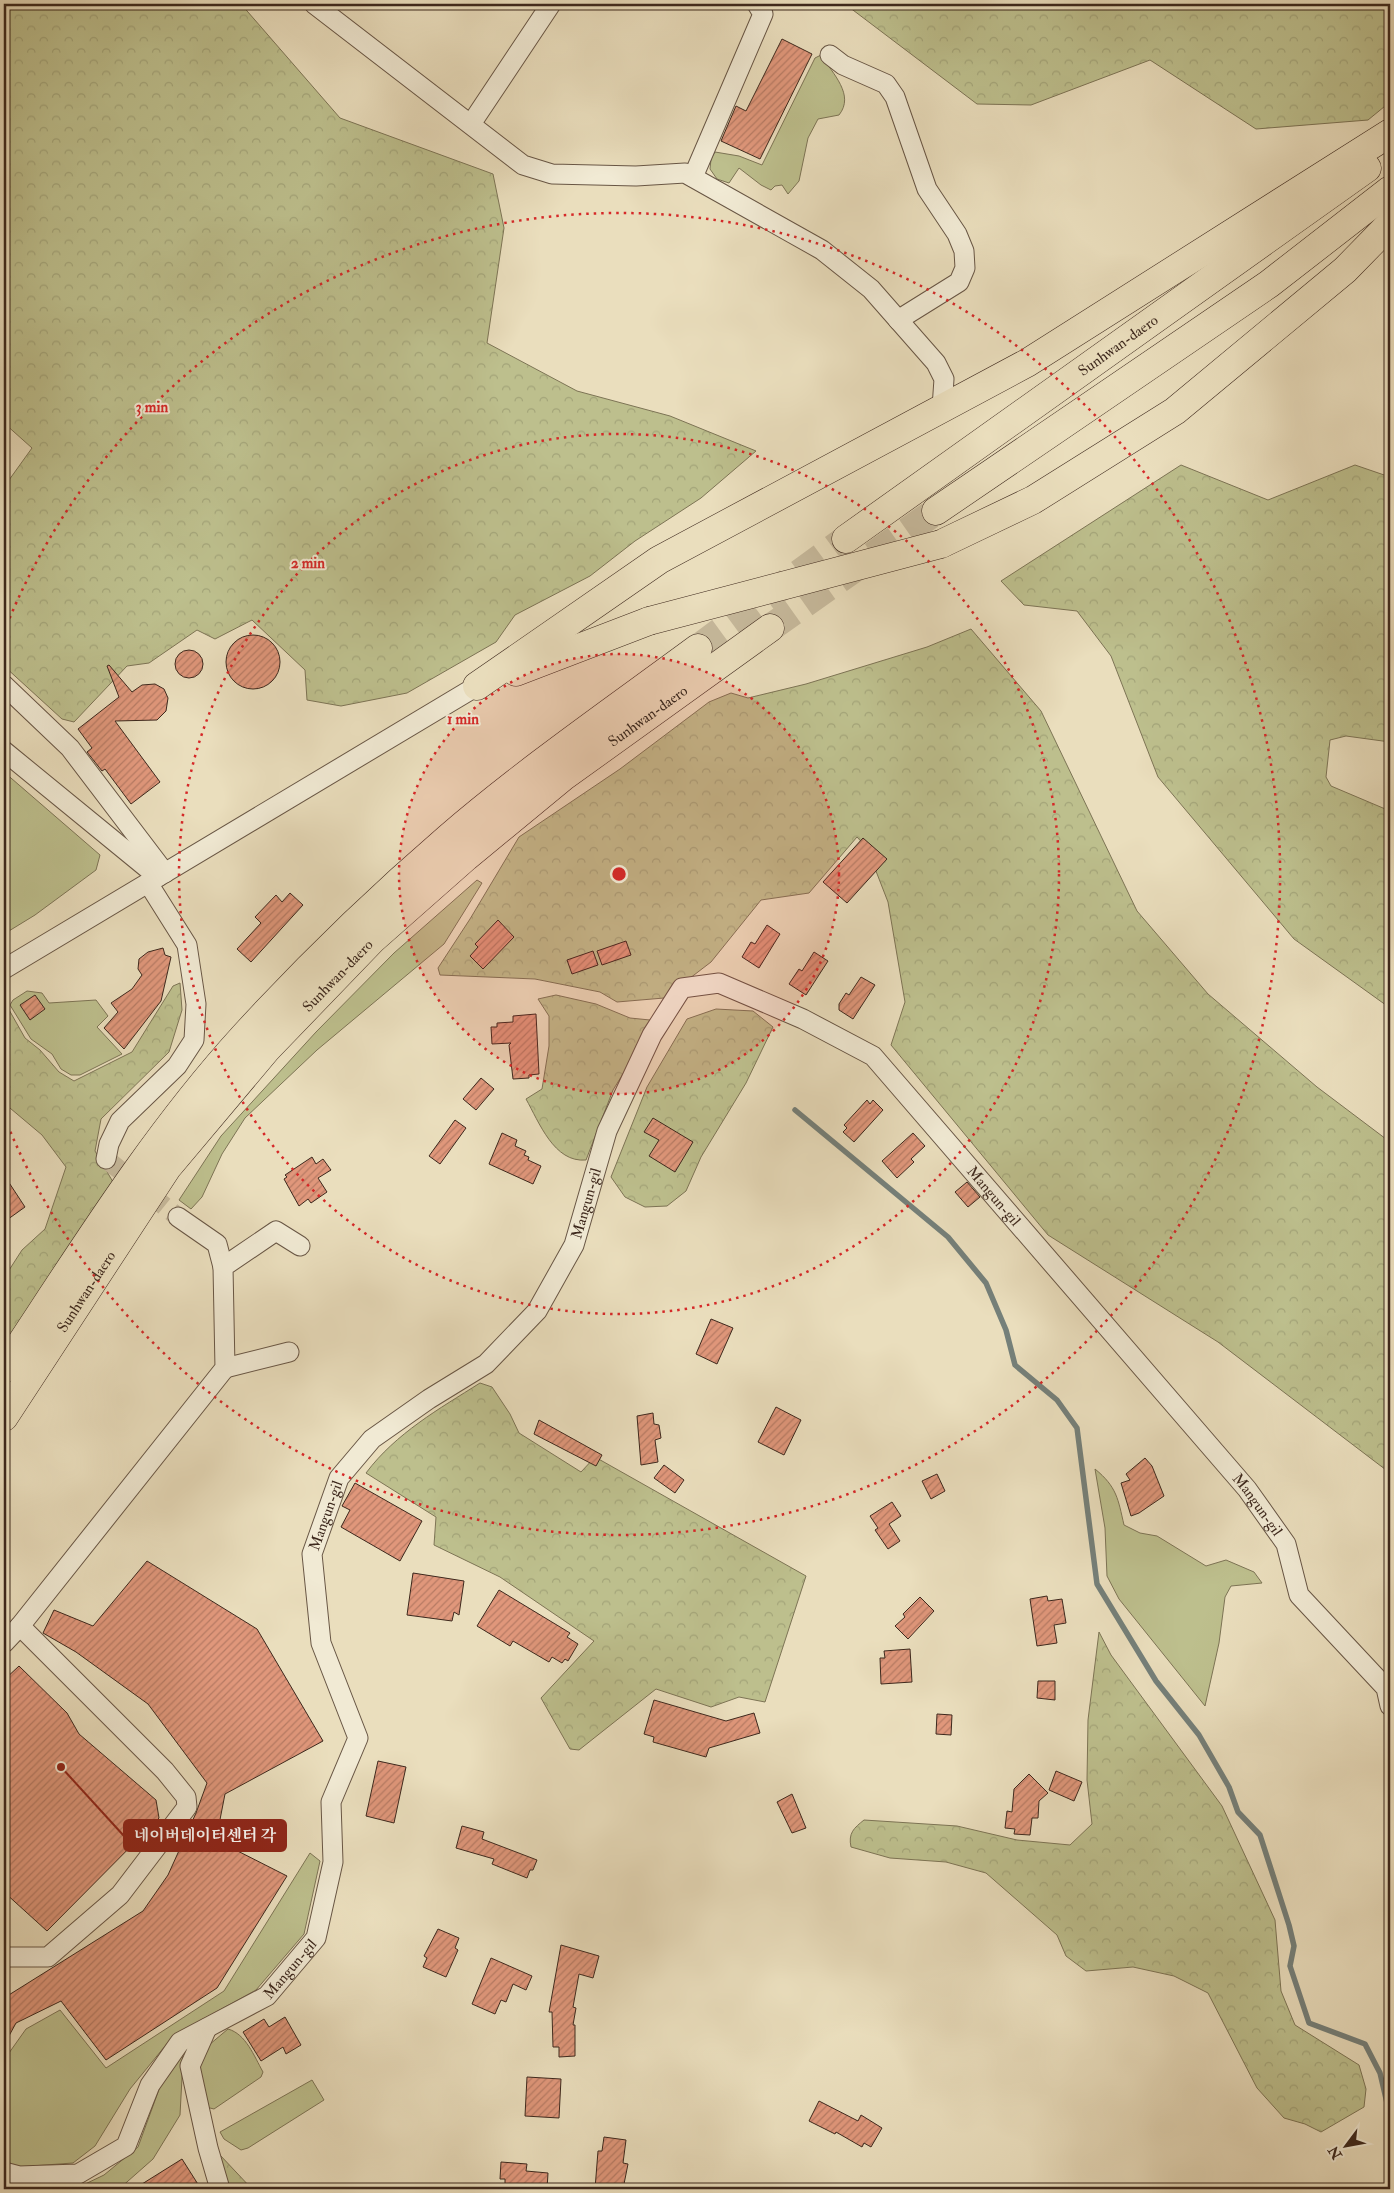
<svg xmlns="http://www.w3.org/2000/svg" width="1394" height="2193" viewBox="0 0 1394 2193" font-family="'IM FELL Double Pica','Noto Serif KR',serif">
<defs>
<pattern id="forest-crowns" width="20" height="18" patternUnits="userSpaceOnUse" patternTransform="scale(1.25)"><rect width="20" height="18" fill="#bdbf8d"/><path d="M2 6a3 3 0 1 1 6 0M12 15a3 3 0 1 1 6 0" fill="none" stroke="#a3a479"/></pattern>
<pattern id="building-hatch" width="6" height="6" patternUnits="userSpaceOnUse" patternTransform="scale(1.25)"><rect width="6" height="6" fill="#e0977b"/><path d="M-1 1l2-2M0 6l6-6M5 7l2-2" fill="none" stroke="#b77b64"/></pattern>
</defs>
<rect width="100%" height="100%" fill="#eadebd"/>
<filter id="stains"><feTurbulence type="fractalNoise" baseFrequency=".004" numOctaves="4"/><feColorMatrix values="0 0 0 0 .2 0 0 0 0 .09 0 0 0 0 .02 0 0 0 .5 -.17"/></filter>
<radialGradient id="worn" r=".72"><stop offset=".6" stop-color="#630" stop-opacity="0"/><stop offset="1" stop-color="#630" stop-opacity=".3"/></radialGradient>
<!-- green -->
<g fill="#bdbf8d" stroke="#7d7455">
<path d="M821 55C833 74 855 95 839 115L818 119 808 138 799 181 788 194 782 185 775 186 771 190 761 185 739 168 729 183 717 179 710 169 711 159 715 152 739 156 762 165 815 58Z"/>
<polygon points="4,772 100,855 96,870 35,915 4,934"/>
<polygon points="477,880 482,883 444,944 317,1050 245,1118 222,1154 202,1197 191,1209 179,1200 221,1136 316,1032 394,953"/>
<polygon points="27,991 42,993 49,1003 96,1000 108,1016 97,1027 122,1054 80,1075 71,1075 61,1069 52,1054 31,1039 10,1005 13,1000"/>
<path d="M1095 1469C1117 1487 1118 1499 1124 1525L1140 1533 1157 1536 1206 1566 1226 1560 1254 1572 1262 1583 1231 1586 1225 1597 1219 1643 1205 1706 1119 1599 1107 1576 1105 1528Z"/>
<polygon points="310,1853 320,1861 304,1934 256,1990 174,2035 130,2089 95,2146 73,2163 17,2167 4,2164 4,2060 26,2029 60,2010 106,2068 224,1991"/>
<path d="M228 2029C246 2034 254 2056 263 2072L261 2077 214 2109 206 2107 195 2072 203 2050Z"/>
<polygon points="181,2053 183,2059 180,2115 153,2159 119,2189 4,2189 4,2185 81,2186 104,2175 138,2147 161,2084"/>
<polygon points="312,2080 324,2100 248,2148 241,2150 224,2139 220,2132"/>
</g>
<!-- forest -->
<g fill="url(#forest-crowns)" stroke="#7d7455">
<polygon points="4,4 241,4 340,118 493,174 504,228 487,343 577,391 670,416 756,451 701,498 635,541 590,576 515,615 496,642 407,693 341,706 307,700 305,670 252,620 215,639 197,630 149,663 127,666 74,722 62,719 4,666 4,487 32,448 4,423"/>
<polygon points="845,4 1390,4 1390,102 1368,120 1256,129 1150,60 1031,105 977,104"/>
<polygon points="1181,465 1268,500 1355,465 1390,477 1390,742 1346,736 1330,740 1326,777 1331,786 1390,811 1390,1008 1294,939 1158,777 1111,656 1077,611 1024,605 1001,581"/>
<polygon points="971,629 1041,711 1137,911 1208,994 1317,1087 1390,1142 1390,1473 1218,1342 1048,1235 891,1045 905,1002 888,902 867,848 857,837 809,893 761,900 711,962 664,998 617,1002 600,992 535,979 440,975 438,968 470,919 519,837 620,769 709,702 731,693 748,698 806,684 927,647"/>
<polygon points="180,983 182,1010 169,1052 101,1119 95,1151 113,1182 4,1347 4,1278 22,1250 45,1229 66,1167 42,1135 4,1103 4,1010 8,1008 25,1038 40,1050 59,1072 74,1081 132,1052 173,986"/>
<path d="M556 995 596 1004 630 1018 650 1020 644 1040 613 1090 586 1160C554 1163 539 1122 526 1099L542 1089 549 1046V1016L538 999Z"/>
<polygon points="716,1009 753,1011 773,1027 746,1083 701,1157 686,1191 667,1206 645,1207 625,1197 611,1177 647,1087 687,1019"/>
<path d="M480 1383 492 1387 510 1414 519 1433 581 1472 595 1457 806 1576 765 1702 739 1697 711 1707 656 1689 579 1750 570 1749 541 1698 594 1641 500 1577 434 1545 436 1517 366 1473C396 1433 439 1409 480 1383Z"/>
<path d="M1099 1632 1111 1655 1222 1806 1275 1920 1281 1991 1295 2025 1359 2065 1366 2089 1364 2107 1321 2132 1305 2124 1284 2118 1257 2088 1208 1993 1174 1976 1133 1967 1086 1971 1066 1956 1057 1935 986 1873 946 1862 890 1858 851 1847C848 1833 854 1828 864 1820L957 1826 1017 1840 1070 1845 1092 1824 1087 1780 1088 1720Z"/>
<polygon points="220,2155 252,2189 227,2189 217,2158"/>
</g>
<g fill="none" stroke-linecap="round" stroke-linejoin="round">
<!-- stream -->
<polyline stroke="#75807a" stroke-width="5.5" points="795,1110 948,1237 986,1283 1006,1330 1015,1365 1057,1400 1077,1428 1097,1584 1156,1681 1199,1735 1229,1787 1238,1812 1260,1835 1289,1925 1294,1946 1290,1966 1309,2023 1365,2044 1380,2073 1390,2116"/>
</g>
<!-- building -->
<g fill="url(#building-hatch)" stroke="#3d281d">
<polygon points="782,39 812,54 760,159 721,141 736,106 746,111"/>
<circle cx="253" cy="662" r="27"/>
<circle cx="189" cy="664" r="14"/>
<polygon points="109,665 132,692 142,685 155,684 164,689 168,698 166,711 157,720 115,721 160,782 131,804 105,769 102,771 87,752 92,748 78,729 119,697 107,666"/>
<polygon points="863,838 887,859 847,903 823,882"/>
<polygon points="290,893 303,905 251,962 237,949 261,923 255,917 276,895 282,902"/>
<polygon points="498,920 514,937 483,969 470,956 478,947 475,944"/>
<polygon points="767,925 780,934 759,968 742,957 751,942 755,944"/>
<polygon points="626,941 631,955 602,965 597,951"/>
<polygon points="163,948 165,955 171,957 161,1001 124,1049 104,1028 118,1012 111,1003 132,989 142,975 138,969 139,959 148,952"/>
<polygon points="593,951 598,965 572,974 567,960"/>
<polygon points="814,952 828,961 806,995 789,984 799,969 802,971"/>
<polygon points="861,977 875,985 853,1019 839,1010 839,1004 846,993 849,995"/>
<polygon points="35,995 45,1009 30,1020 20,1005"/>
<polygon points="536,1014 539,1074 529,1075 529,1078 513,1079 509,1045 511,1043 492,1044 491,1027 497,1027 497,1023 513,1022 513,1016"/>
<polygon points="481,1078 494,1089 476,1110 463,1099"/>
<polygon points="867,1100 870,1104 873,1100 883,1110 854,1142 843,1132 847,1128 844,1125"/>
<polygon points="653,1118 693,1142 675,1172 649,1156 659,1140 644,1132"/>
<polygon points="455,1120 466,1128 440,1164 429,1156"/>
<polygon points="502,1133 517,1140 515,1146 526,1151 524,1155 529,1157 528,1160 541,1166 533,1184 489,1164"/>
<polygon points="913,1133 925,1146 911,1159 914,1162 897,1178 882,1161"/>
<polygon points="312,1157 316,1164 323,1159 331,1170 318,1178 327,1192 311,1203 308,1199 299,1206 284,1179 287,1177 285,1175"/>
<polygon points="4,1175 25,1207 4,1222"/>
<polygon points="967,1182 980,1197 968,1207 955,1192"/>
<polygon points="711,1319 733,1328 717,1364 696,1354"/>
<polygon points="776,1407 801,1420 784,1455 758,1442"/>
<polygon points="653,1413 654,1424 659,1425 661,1438 655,1440 658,1462 641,1465 637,1416"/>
<polygon points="539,1420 602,1455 596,1466 534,1434"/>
<polygon points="1145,1458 1152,1466 1164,1496 1139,1513 1131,1516 1121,1483 1130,1480 1126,1474"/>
<polygon points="664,1465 684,1480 675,1493 654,1478"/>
<polygon points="937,1474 945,1491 931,1499 922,1481"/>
<polygon points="355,1483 422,1521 400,1561 341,1527 350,1510 342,1506"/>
<polygon points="892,1502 901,1516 889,1524 900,1541 888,1549 875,1530 878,1528 870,1516"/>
<polygon points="147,1561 257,1629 323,1741 225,1794 216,1840 287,1876 217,1988 106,2060 61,2001 16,2023 4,2045 4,1998 143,1911 168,1875 196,1813 207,1783 148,1704 76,1652 43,1633 54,1610 93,1626"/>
<polygon points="413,1573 464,1581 459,1615 454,1612 452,1621 407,1615"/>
<polygon points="499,1590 570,1633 567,1637 578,1644 568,1661 565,1659 562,1663 552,1657 549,1662 513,1641 510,1646 477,1626"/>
<polygon points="1047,1596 1048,1601 1062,1599 1066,1623 1054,1625 1057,1643 1037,1646 1030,1599"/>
<polygon points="920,1597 934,1611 908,1639 895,1626 905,1617 903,1614"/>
<polygon points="910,1649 912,1682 881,1684 880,1658 885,1658 884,1651"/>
<polygon points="19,1666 67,1713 79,1734 156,1800 159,1818 47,1931 4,1892 4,1680"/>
<polygon points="1038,1681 1055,1681 1055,1700 1037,1698"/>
<polygon points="654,1700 726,1721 754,1713 760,1733 709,1748 706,1757 653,1742 654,1737 644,1734"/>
<polygon points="937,1714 952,1715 951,1735 936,1734"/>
<polygon points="378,1761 406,1767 394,1823 366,1816"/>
<polygon points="1056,1771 1082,1782 1074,1801 1049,1790"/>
<polygon points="1029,1774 1048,1793 1039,1801 1038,1818 1032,1818 1030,1835 1014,1834 1015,1829 1005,1828 1007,1811 1012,1812 1014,1789"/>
<polygon points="792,1794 806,1828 792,1833 777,1802"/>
<polygon points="462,1826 484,1832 482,1839 537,1860 533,1870 530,1870 527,1878 492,1864 494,1859 456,1848"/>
<polygon points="438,1929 459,1938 455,1948 458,1950 446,1977 423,1967 427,1958 424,1956"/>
<polygon points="561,1945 599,1956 593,1978 579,1974 573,2007 576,2008 573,2025 575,2025 575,2056 559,2057 559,2047 553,2047 552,2012 549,2012"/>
<polygon points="491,1958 532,1976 526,1990 513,1984 506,2002 501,2000 495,2014 472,2004"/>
<polygon points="285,2017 301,2045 286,2054 283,2047 261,2061 243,2032 264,2019 269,2027"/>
<polygon points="527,2077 561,2079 559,2118 525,2116"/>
<polygon points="819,2101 858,2121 861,2115 882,2128 871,2147 864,2143 862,2147 836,2132 835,2134 809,2121"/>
<polygon points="604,2137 626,2140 623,2163 628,2164 623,2189 595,2189 598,2151 602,2151"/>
<polygon points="182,2159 201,2189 134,2189"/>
<polygon points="501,2162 527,2164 526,2171 548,2173 547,2189 523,2189 523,2186 505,2185 505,2179 500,2179"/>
</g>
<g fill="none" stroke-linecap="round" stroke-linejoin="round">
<!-- minor-tunnel -->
<polyline stroke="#c7ba9d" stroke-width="19" stroke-dasharray="19 9" stroke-linecap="butt" points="106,1159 178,1217"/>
<!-- highway-tunnel -->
<g stroke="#c7ba9d" stroke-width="28" stroke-dasharray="28 14" stroke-linecap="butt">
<polyline points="770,628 936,511"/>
<polyline points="698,648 846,539"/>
</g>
<!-- minor casing -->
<g stroke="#685645" stroke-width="21">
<g id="minor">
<polyline points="314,4 523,165 552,174 636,176 685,173 822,250 871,289 936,363 944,379 942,408"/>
<polyline points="830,55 843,65 886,84 895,97 927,189 957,234 964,251 965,268 959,282 898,320"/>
<polyline points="471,124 551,4"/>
<polyline points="693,177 763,14 757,4"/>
<polyline points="4,685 70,748 165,873"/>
<polyline points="4,751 158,877"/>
<polyline points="4,969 477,686"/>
<polyline points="106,1159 109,1144 120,1121 177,1066 194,1040 196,1004 187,945 148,883"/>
<polyline points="178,1217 217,1244 223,1267"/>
<polyline points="225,1368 289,1352"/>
<polyline points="20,1626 225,1368 223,1267 276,1231 300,1246"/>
<polyline points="4,1643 20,1626 165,1771 186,1797 187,1807 120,1895 48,1957 4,1957"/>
<polyline points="207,2028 190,2066 208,2148 220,2189"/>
<path id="s1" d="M4 2172 19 2176 78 2174 126 2146 150 2085 180 2042 267 1996 316 1938 333 1862 331 1802 358 1738 321 1643 312 1554 339 1478 372 1439 429 1399 486 1364 537 1311 574 1245 607 1131 652 1035 682 988 719 983 803 1019 873 1056 1247 1489 1286 1544 1299 1595 1386 1688 1390 1706"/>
</g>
</g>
<!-- highway casing -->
<g stroke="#3d281d" stroke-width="29">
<g id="highway">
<polyline points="936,511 1269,284 1390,190"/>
<path id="s2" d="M846 539 1367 168"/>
<polyline points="941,544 1033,500 1175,411 1345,270 1390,224"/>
<polyline points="516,672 649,621"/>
<polyline points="477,686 659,560 1027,363 1390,133"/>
<path d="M4 1369C79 1256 152 1137 244 1036 308 966 376 900 448 838 527 770 614 710 698 648"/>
<path id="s3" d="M4 1417 167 1168 267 1049 372 940 466 857 563 777 770 628"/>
</g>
</g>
<!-- minor -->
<use href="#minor" stroke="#f1ead4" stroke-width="19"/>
<!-- highway -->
<use href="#highway" stroke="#eadebd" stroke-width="28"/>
<!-- highway-bridge casing -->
<g stroke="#3d281d" stroke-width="29" stroke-linecap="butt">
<polyline id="highway-bridge" points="649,621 941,544"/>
</g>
<!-- highway-bridge -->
<use href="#highway-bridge" stroke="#eadebd" stroke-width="28"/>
</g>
<!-- distance rings -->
<circle cx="619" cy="874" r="220" fill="#d62828" fill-opacity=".12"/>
<g fill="none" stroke="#d62828" stroke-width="2.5" stroke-dasharray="2.5 5">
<circle cx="619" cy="874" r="220"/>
<circle cx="619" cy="874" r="440"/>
<path d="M4 632A661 661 0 1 1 4 1116"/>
</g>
<g text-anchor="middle" stroke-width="4" stroke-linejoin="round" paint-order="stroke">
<!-- street labels -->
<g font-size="15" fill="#3d281d" stroke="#f1ead4">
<text dy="5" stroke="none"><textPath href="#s2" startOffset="334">Sunhwan-daero</textPath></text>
<text dy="5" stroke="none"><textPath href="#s3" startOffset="960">Sunhwan-daero</textPath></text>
<text dy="5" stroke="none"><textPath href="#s3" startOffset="555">Sunhwan-daero</textPath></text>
<text dy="5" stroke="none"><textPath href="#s1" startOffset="1912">Mangun-gil</textPath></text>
<text dy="5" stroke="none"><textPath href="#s1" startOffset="1282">Mangun-gil</textPath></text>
<text dy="5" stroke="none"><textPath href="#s3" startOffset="150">Sunhwan-daero</textPath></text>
<text dy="5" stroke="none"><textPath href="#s1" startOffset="2318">Mangun-gil</textPath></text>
<text dy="5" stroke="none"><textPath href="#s1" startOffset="862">Mangun-gil</textPath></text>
<text dy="5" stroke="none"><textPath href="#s1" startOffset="382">Mangun-gil</textPath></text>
</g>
</g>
<circle cx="619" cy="874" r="8" fill="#d62828" stroke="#f1ead4" stroke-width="2.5"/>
<g font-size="15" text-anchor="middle" font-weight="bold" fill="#d62828" stroke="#f1ead4" stroke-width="4" stroke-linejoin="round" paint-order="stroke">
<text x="152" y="412">3 min</text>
<text x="308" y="568">2 min</text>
<text x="463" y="724">1 min</text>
</g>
<!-- callouts -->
<path fill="none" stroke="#8f2418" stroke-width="2" d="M61 1767L124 1836"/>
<circle fill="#8f2418" stroke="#f1ead4" stroke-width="2" cx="61" cy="1767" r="5"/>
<rect fill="#8f2418" stroke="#8f2418" stroke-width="2" x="124" y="1820" width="162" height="31" rx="5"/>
<g font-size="16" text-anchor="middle" font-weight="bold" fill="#fff">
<text x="205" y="1841">네이버데이터센터 각</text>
</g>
<!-- margin -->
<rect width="1394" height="2193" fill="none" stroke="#eadebd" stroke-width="20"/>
<rect x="5" y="5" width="1384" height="2183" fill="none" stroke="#3d281d" stroke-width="2.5"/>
<rect x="10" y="10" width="1374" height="2173" fill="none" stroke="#3d281d"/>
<!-- north arrow -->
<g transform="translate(1346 2146) rotate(238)" stroke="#f1ead4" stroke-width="4" paint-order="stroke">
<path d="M0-4L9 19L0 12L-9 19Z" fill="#3d281d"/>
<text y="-8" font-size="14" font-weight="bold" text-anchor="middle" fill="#3d281d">N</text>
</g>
<rect width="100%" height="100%" filter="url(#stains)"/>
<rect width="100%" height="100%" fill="url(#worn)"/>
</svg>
